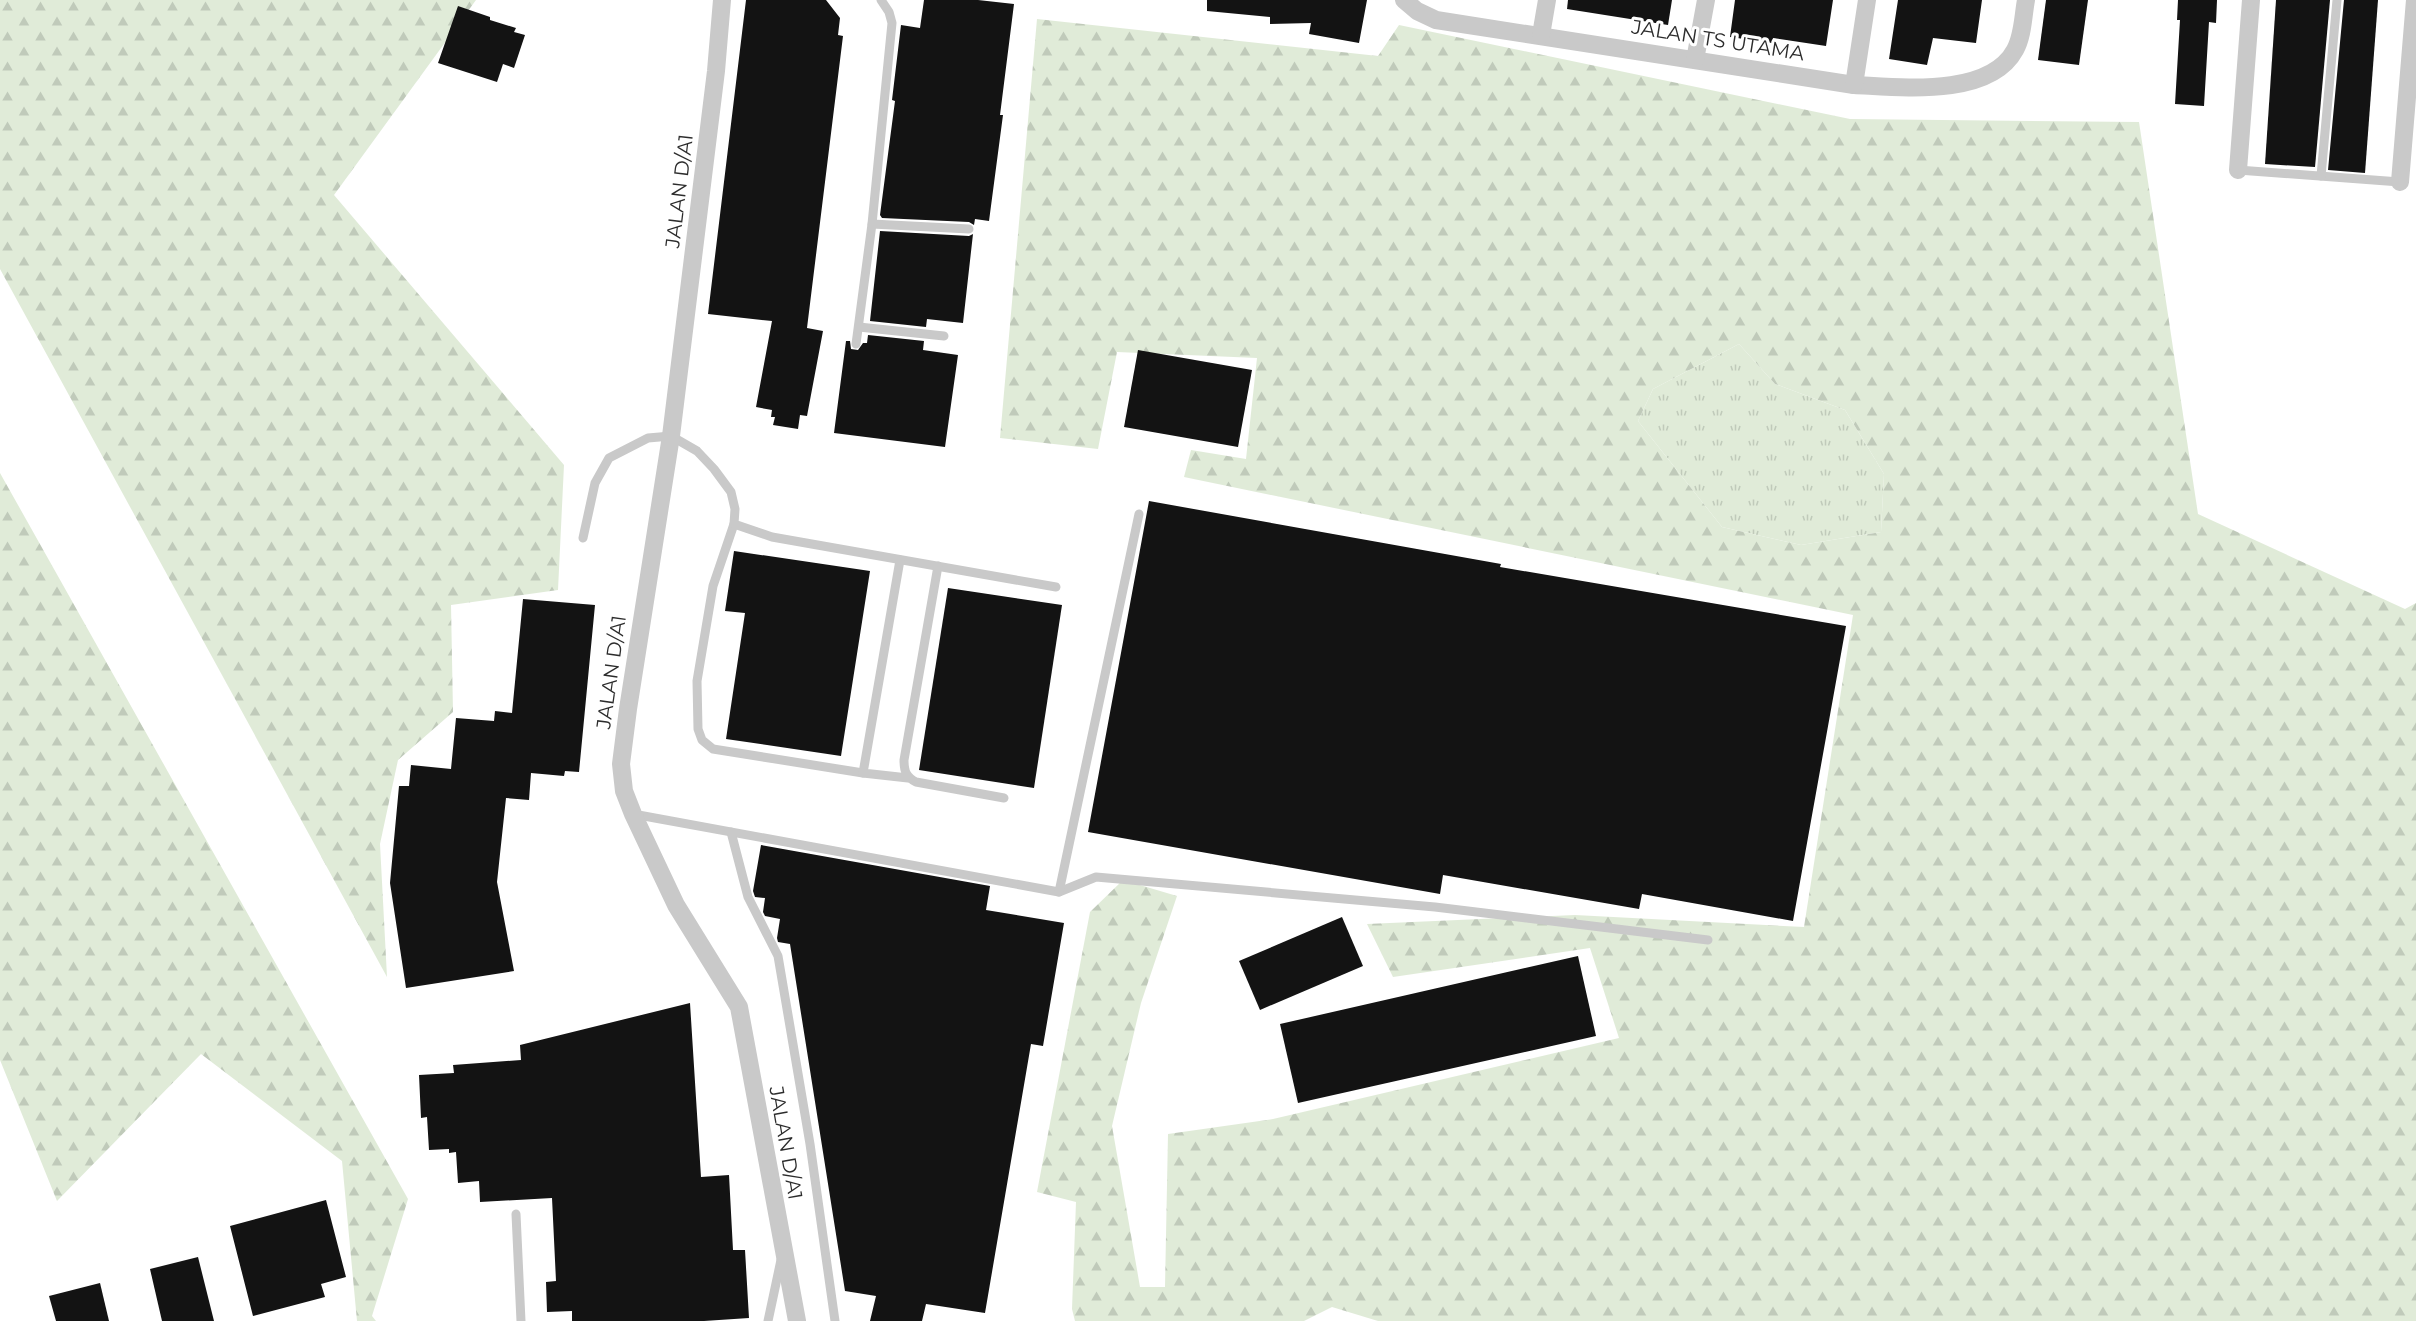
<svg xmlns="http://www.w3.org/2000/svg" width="2416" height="1321" viewBox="0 0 2416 1321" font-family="Montserrat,sans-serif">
<defs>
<pattern id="grass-tufts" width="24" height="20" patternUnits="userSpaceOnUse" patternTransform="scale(1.5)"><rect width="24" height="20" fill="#e0ebd8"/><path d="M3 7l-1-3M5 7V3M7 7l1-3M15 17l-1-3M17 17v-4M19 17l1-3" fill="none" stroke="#c0caba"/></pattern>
<pattern id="forest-firs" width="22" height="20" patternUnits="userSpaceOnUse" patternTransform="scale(1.5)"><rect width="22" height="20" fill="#e0ebd8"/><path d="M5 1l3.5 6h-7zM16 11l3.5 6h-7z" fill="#c0caba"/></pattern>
</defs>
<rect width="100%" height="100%" fill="#fff"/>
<!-- grass -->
<polygon fill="url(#grass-tufts)" points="1739,344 1775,384 1845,410 1884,474 1881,532 1801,545 1722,527 1638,421 1653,389"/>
<!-- forest -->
<g fill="url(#forest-firs)" fill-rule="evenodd">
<polygon points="0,0 476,0 334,195 564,465 558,590 451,605 453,712 398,760 380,844 387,977 0,269"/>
<path d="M1037 19 1378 56 1399 25 1850 119 2139 122 2198 514 2405 609 2416 603V1321H1378L1332 1307 1304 1321H1075L1072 1309 1076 1202 1037 1192 1090 912 1123 880 1177 896 1141 1003 1112 1126 1140 1287H1165L1168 1134 1273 1119 1619 1038 1590 948 1393 977 1367 924 1575 915 1804 927 1853 615 1184 477 1191 450 1246 459 1257 358 1117 352 1098 449 1000 438ZM1739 344 1775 384 1845 410 1884 474 1881 532 1801 545 1722 527 1638 421 1653 389Z"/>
<polygon points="0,473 408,1199 372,1316 376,1321 357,1321 342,1161 201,1054 57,1201 0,1060"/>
</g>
<!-- building -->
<g fill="#131313">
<polygon points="746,0 826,0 840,18 838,35 843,36 807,328 823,331 807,416 800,415 798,429 773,425 775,417 771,417 772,410 756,407 772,321 708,314"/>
<polygon points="924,0 978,0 1014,4 1000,115 1003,115 989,221 975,219 974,225 969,222 882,218 880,215 895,101 892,100 901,25 920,28"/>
<polygon points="1207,0 1367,0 1359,43 1309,34 1311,23 1270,24 1270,17 1207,11"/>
<polygon points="1568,0 1672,0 1668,25 1567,9"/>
<polygon points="1735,0 1833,0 1826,46 1773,38 1772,43 1730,37"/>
<polygon points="1898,0 1982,0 1976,43 1933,38 1927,65 1889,59"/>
<polygon points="2046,0 2088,0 2079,65 2038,60"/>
<polygon points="2178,0 2217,0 2216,23 2209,22 2204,106 2175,104 2180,20 2177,20"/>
<polygon points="2276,0 2330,0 2315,167 2265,164"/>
<polygon points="2344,0 2378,0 2365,173 2328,170"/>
<polygon points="458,6 490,17 490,20 516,28 514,32 525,35 514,68 503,64 497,82 438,63"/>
<polygon points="880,231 969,236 973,234 963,323 927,319 926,327 870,321"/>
<polygon points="868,335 924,341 923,350 958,355 945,447 834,433 846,341 850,341 851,349 858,350 863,343 867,343"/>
<polygon points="1138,350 1252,370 1238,447 1124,427"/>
<polygon points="1149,501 1501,564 1500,567 1846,626 1793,921 1642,894 1639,909 1443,875 1440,894 1088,832"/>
<polygon points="734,551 870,571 841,756 726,739 745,613 725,611"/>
<polygon points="948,588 1062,605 1034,788 919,770"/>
<polygon points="523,599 595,605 579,772 565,771 564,776 531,773 529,800 506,798 497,882 514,971 406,988 390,883 399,786 409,786 411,765 451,769 456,718 494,721 495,711 512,713"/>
<polygon points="761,845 990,886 986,910 1064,923 1043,1046 1031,1044 985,1313 926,1304 922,1321 870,1321 876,1296 845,1291 790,944 778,942 777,938 780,919 765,916 763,912 765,898 755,897 753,891"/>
<polygon points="1342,917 1363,966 1260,1010 1239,961"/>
<polygon points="1578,956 1596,1036 1298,1103 1280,1024"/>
<polygon points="690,1003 701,1177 729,1175 733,1250 745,1250 749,1318 704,1321 572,1321 572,1311 547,1312 546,1282 556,1281 552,1198 480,1202 479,1181 458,1183 456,1152 449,1153 449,1149 429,1150 427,1117 421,1118 419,1075 454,1073 453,1065 521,1060 520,1045"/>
<polygon points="326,1200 346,1277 321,1284 325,1297 253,1316 230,1226"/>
<polygon points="198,1257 214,1321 162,1321 150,1269"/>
<polygon points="100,1283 109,1321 56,1321 49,1296"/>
</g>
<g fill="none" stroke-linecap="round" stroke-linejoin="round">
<!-- service -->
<g stroke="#c9c9c9" stroke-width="9">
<polyline points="2238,170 2400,182"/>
<polyline points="2321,176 2337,0"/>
<polyline points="872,224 969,229"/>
<polyline points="859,327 944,336"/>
<polyline points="856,344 872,224 892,23 889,12 881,0"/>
<polyline points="734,524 713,586 697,681 698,729 702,740 713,749 863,773"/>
<polyline points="583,538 595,483 609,458 648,438 671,436 697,451 714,469 731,492 735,509 734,524 772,537 1056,587"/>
<polyline points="900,560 863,773 908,778"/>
<path d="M938 566 904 760C904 771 906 777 916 782L1004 798"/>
<polyline points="633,814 1059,892 1096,877 1435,907 1708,940"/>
<polyline points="731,832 748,897 778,956 810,1144 835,1321"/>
<polyline points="1059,892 1139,514"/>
<polyline points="516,1214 521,1321"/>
<polyline points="768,1321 781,1260"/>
</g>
<!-- minor -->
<g stroke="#c9c9c9" stroke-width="18">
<polyline points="722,0 716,71 671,436 628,709 621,764 624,791 633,814 676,905 739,1007 797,1321"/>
<path d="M1404 0 1417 11 1436 20 1854 85C1899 87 1989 98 2015 50 2023 36 2023 16 2026 0"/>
<polyline points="1541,35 1547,0"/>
<polyline points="1695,60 1706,0"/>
<polyline points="1854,85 1867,0"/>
<polyline points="2238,170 2251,0"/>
<polyline points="2400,182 2415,0"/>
</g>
</g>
<g text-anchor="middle" stroke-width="6" stroke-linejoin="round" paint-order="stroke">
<!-- street labels -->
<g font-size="20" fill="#2c2c2c" stroke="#fff">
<text transform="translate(1718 40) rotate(9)" y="7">JALAN TS UTAMA</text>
<text transform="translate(679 191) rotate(-83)" y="7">JALAN D/A1</text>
<text transform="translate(611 672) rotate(-82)" y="7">JALAN D/A1</text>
<text transform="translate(786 1143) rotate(80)" y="7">JALAN D/A1</text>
</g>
</g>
</svg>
